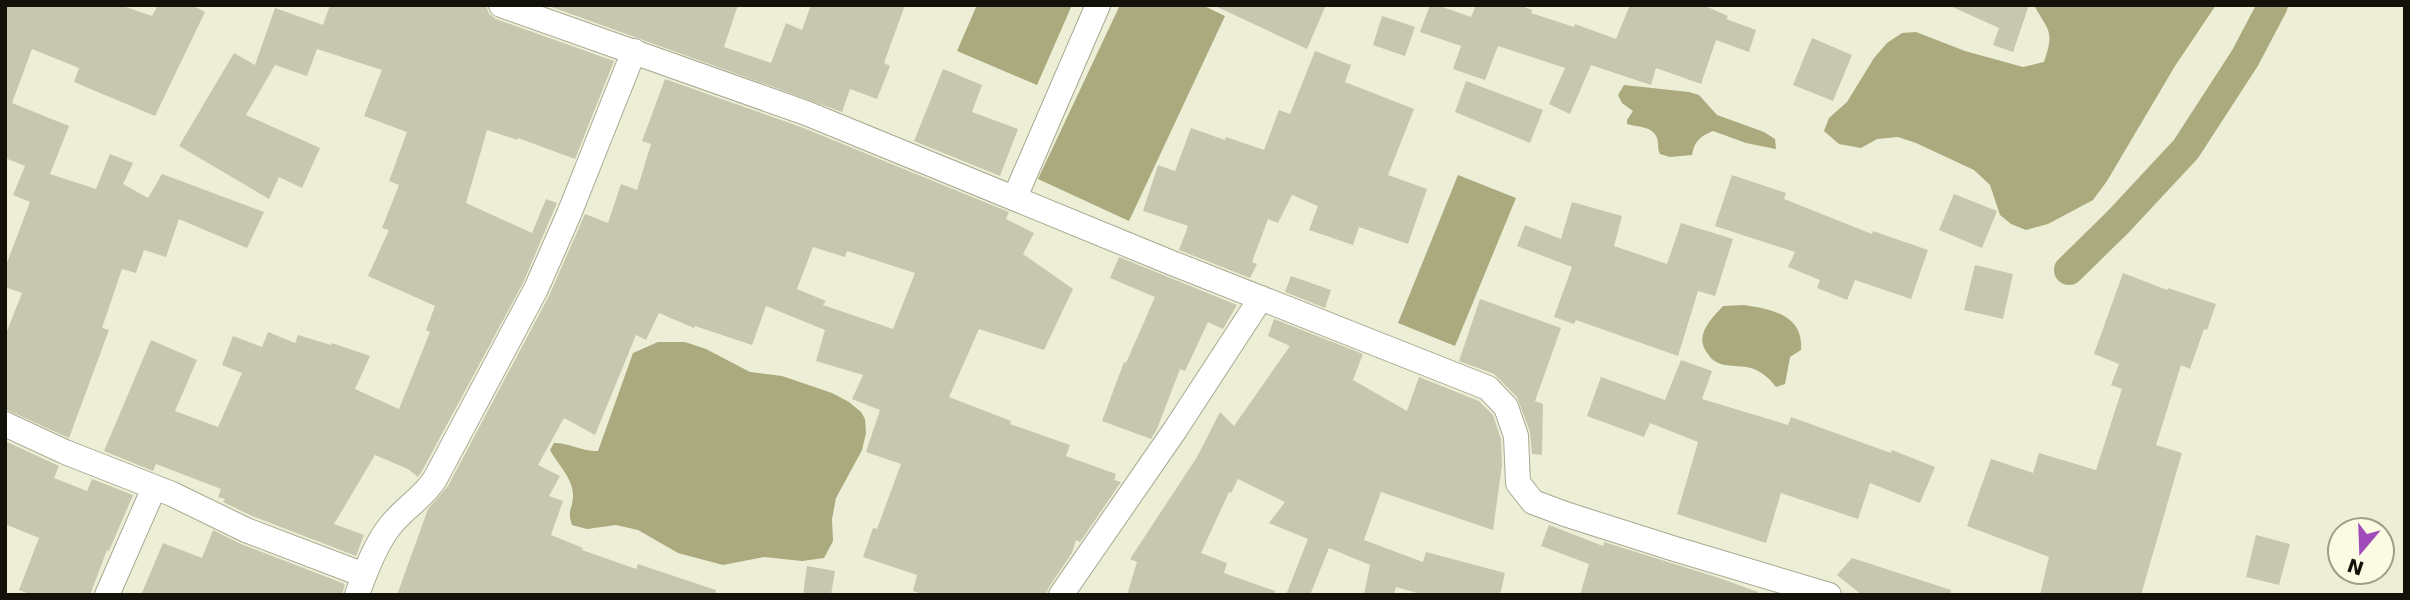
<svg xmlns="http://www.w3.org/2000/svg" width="2410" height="600" viewBox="0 0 2410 600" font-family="'DejaVu Sans',sans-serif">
<rect width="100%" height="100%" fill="#edeed6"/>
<!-- water -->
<g fill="#aaaa7e">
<polygon points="977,5 1072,5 1037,85 957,51"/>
<polygon points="1120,5 1202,5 1225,16 1129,221 1038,179"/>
<path d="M2034 5H2216L2175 66 2107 181 2093 200 2048 224 2026 230 2011 224 2000 215 1990 185 1974 170 1916 143 1898 137 1877 139 1861 148 1839 144 1824 131 1829 118 1847 102 1874 58 1887 43 1902 33 1916 32 1965 51 2023 67 2044 62C2055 30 2048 31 2034 5Z"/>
<path d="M1624 85 1689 92 1699 95 1717 115 1764 132 1775 139 1776 149 1746 143 1713 131C1700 136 1694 142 1692 155L1670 157 1660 154C1657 148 1659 145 1657 138 1653 126 1637 127 1627 124V120L1633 111 1622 103 1618 95Z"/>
<polygon points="1458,175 1516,198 1455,346 1398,323"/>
<path d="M1744 305C1771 309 1804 315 1801 350L1790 357 1785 384 1776 387C1770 379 1763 373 1754 369 1744 365 1731 367 1721 364 1715 362 1711 359 1708 354 1693 336 1711 319 1723 306Z"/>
<path d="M658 342H685L706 349 750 372 782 376 832 393 849 402 861 412 865 419 866 433 862 450 836 498 832 519 833 541 824 558 802 561 764 557 723 565 678 553 638 530 616 525 587 529 572 525C567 510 572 511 573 497 574 479 558 465 550 450L554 443C570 443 583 452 598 451L633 353Z"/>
</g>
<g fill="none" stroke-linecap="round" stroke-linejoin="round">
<!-- canal -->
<polyline stroke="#aaaa7e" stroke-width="30" points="2069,270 2118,222 2186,149 2245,58 2273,5"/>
</g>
<!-- building -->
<g fill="#c7c7b0" fill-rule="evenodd">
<polygon points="5,5 120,5 152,16 158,5 192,5 205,12 155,116 74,82 79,68 32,49 12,103 69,126 50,174 96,189 110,154 133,163 123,184 148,198 162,174 264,212 247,248 179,219 166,257 144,250 136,273 122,269 102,328 109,330 69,438 5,409 5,336 22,293 5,287 5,268 30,202 13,195 25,166 5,158 5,119 7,114 5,114"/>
<polygon points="330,5 486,5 489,14 496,19 614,61 575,159 518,138 518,140 487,130 466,203 532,233 546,199 557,203 523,283 422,471 418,477 408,469 375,455 334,524 364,535 356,556 252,516 223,502 225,499 218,497 221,489 156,464 153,471 104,451 151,340 197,360 175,411 218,427 242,373 222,365 233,336 262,347 268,332 295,343 298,335 331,345 332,343 370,356 355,389 399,409 430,332 426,330 435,306 368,276 389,230 382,228 399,185 389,181 407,132 364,116 382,70 317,49 307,76 275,65 246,115 320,148 302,188 279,177 269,199 179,146 234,53 255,65 275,8 323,25"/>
<polygon points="546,5 738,5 724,47 771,63 786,23 802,30 811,5 905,5 884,63 890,66 877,99 850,89 842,112"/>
<polygon points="1213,5 1326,5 1307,49"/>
<polygon points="1430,5 1437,5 1471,17 1476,5 1519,5 1532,10 1531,13 1574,27 1575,24 1616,39 1630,5 1703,5 1728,16 1726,19 1756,30 1749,52 1716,40 1701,84 1656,68 1651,85 1591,65 1570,114 1549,104 1565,68 1498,46 1485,80 1453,69 1461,46 1420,32"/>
<polygon points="1948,5 2029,5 2013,52 1993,45 1999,28"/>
<polygon points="1382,16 1415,27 1405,56 1373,45"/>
<polygon points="1812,38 1852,55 1833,101 1793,85"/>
<polygon points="1315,51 1351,65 1345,82 1414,109 1388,175 1427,189 1408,244 1359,227 1353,245 1309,230 1318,206 1292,195 1278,223 1268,219 1252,262 1257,264 1250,278 1179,250 1188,226 1143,211 1158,165 1175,171 1191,128 1225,140 1226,137 1264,150 1279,110 1290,114"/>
<polygon points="943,69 982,85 972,112 1018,129 1000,176 914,141"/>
<path d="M665 79 801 127 1009 212 1006 219 1034 233 1023 254 1073 289 1044 350 979 329 949 397 1011 421 1010 424 1070 445 1066 456 1116 474 1114 480 1121 482 1080 542 1076 540 1072 553 1049 587 1046 595H925L913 591 917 575 863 557 873 528 877 529 901 464 866 452 880 410 852 399 863 375 816 361 825 330 766 306 752 345 695 326 694 328 659 313 646 340 636 335 595 435 564 418 538 465 560 476 549 496 563 501 551 535 583 548 582 550 636 569 638 564 716 590 715 595H397L428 509 448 486 549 296 585 214 608 223 621 184 637 190 651 144 642 141ZM813 247 845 257 847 251 915 273 893 329 823 305 826 301 797 289Z"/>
<polygon points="1466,81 1543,110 1530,143 1455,112"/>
<polygon points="1732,175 1786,193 1784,199 1872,234 1873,231 1928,250 1911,299 1855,280 1847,300 1817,288 1820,280 1788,267 1795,252 1715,226"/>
<polygon points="1954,194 1997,211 1982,248 1939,230"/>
<polygon points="1572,202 1622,216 1614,246 1667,264 1681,223 1733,239 1715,296 1698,291 1678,356 1576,320 1574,324 1554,317 1572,267 1517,246 1525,225 1561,239"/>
<polygon points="1119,257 1237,305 1223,329 1208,322 1185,371 1180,369 1157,429 1151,439 1102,421 1124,362 1126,363 1155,297 1110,278"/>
<polygon points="1975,265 2013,274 2003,319 1964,310"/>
<polygon points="2123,273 2167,290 2168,288 2216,304 2207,330 2204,329 2190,369 2181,365 2156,445 2182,453 2141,595 2040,595 2049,557 1967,526 1991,459 2033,473 2039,453 2096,470 2122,389 2111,385 2119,364 2094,354"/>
<polygon points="1291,276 1331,290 1325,308 1285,292"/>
<polygon points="1480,299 1561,328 1535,401 1543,404 1542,455 1532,454 1530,432 1517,397 1494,374 1459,361"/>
<polygon points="1274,319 1363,354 1353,380 1407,411 1419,377 1479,401 1493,415 1501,439 1502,465 1493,530 1381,492 1364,540 1423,562 1426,552 1505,573 1500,595 1424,595 1396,587 1394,595 1364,595 1370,565 1329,548 1310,595 1286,595 1308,539 1269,523 1285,502 1238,479 1231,493 1229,492 1201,553 1227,563 1224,573 1275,591 1274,595 1127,595 1137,562 1130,559 1197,457 1220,412 1234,426 1290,346 1268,336"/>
<polygon points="1681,360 1712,371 1702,399 1788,425 1791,417 1891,453 1892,450 1935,467 1920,503 1870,483 1858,519 1781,493 1766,543 1677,514 1698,442 1650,423 1644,437 1587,416 1601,377 1665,400"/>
<polygon points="5,441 59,466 54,478 87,491 92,479 133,495 109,551 107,550 90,595 32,595 19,590 39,538 5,524"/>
<polygon points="1549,525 1603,546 1604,542 1719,578 1758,592 1758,595 1580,595 1589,564 1541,546"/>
<polygon points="213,530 241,544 345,584 342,595 141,595 163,543 202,558"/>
<polygon points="2256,535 2290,544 2279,585 2246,577"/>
<polygon points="1852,558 1951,590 1950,595 1862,595 1837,575"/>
<polygon points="807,566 835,571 831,595 803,595"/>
</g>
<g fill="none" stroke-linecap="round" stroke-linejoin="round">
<!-- street casing -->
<g stroke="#a8a892" stroke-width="26">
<g id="street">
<polyline points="501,5 806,113 1172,263 1488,388 1506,407 1516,436 1518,483 1533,502 1565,514 1675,549 1829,595"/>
<polyline points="1015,197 1098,5"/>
<polyline points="5,424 65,452 172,494 246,530 364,575"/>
<polyline points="107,595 154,488"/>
<path d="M357 595C365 572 375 545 390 526 404 508 423 498 435 479L536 289 569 214 634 51"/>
<polyline points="1061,595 1175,430 1261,298"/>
</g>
</g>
<!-- street -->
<use href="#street" stroke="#fff" stroke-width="24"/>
</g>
<!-- border -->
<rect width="2410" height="600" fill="none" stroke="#12120a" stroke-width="14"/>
<!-- north arrow -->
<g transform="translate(2361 551) rotate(199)"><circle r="33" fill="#fbfbe3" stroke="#9e9e8c" stroke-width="2"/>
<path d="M0-5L12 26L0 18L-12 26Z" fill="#9f4bb9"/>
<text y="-10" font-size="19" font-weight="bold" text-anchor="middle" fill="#12120a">N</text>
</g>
</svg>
